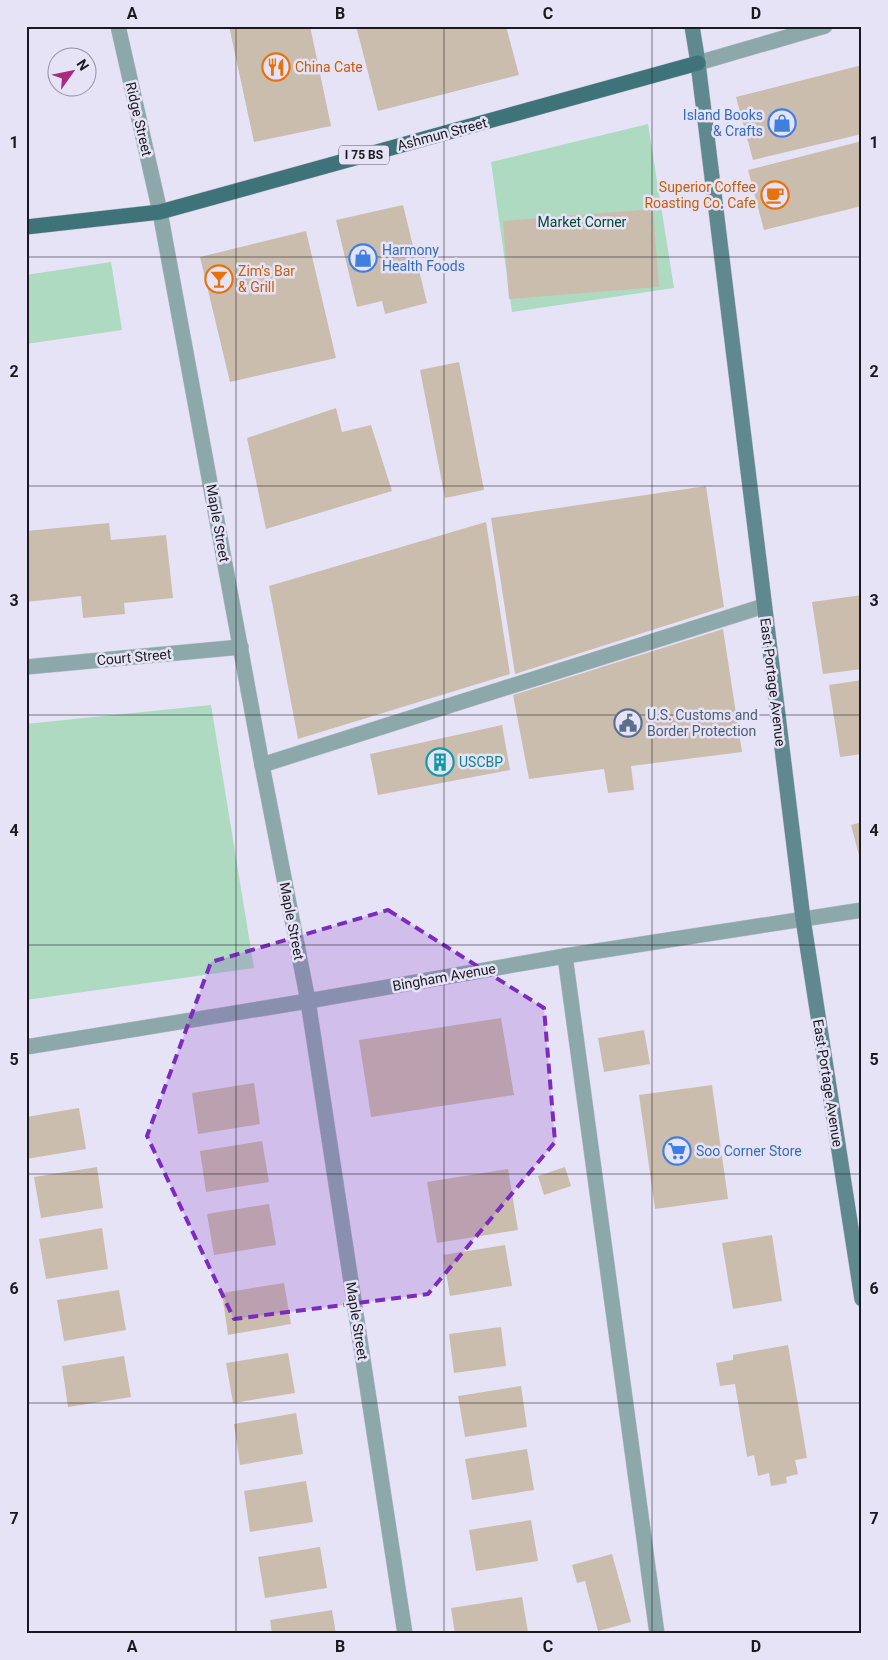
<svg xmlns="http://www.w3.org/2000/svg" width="888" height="1660" viewBox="0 0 888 1660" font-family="Roboto,sans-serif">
<rect width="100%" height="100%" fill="#e6e3f7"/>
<!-- green -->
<g fill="#addac1">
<polygon points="648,124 674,288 512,312 491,162"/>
<polygon points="111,262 122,330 26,344 26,275"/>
<polygon points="211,705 254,968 26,1000 26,724"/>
</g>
<!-- building -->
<g fill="#cbbdad">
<polygon points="229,26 310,26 331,126 254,142"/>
<polygon points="356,26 506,26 519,75 378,111"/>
<polygon points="862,65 862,134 753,160 736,97"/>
<polygon points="862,141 862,206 764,230 748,170"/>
<polygon points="403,205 427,303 385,314 382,301 357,307 336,220"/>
<polygon points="653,209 659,287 509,299 503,221"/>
<polygon points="306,231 336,358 230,382 200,257"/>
<polygon points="459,362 484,490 445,498 420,370"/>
<polygon points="336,408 342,432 371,425 392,491 266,529 247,438"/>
<polygon points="706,486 724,607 515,674 491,518"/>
<polygon points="486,522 510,674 298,739 269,586"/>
<polygon points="109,523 111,540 166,535 173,598 124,603 125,614 83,618 81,596 26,602 26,531"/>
<polygon points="862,595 862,669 823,674 812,602"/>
<polygon points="723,629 742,752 631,766 634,790 608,793 604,769 529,779 513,695"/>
<polygon points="862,680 862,754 840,757 829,685"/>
<polygon points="502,725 510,770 378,795 370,754"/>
<polygon points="862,822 862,863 861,863 851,825"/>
<polygon points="501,1018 514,1095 371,1117 359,1040"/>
<polygon points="644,1030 650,1064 604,1072 598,1038"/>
<polygon points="254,1083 260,1124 198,1134 192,1093"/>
<polygon points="712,1085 728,1199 655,1209 639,1095"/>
<polygon points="79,1108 86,1149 26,1159 26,1117"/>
<polygon points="262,1141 269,1182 206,1192 200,1151"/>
<polygon points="97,1167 103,1208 41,1218 34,1177"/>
<polygon points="565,1167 571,1186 544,1195 538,1176"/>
<polygon points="508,1169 518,1230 437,1243 427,1182"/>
<polygon points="269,1204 276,1245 214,1255 207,1214"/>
<polygon points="102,1228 108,1269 46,1279 39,1239"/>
<polygon points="772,1235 782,1301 733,1309 722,1243"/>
<polygon points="505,1245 512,1286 450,1296 443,1255"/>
<polygon points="284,1283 291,1324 228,1335 222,1293"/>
<polygon points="119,1290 126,1330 64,1341 57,1300"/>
<polygon points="501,1327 506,1366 454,1373 449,1334"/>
<polygon points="788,1345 807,1458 795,1460 798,1474 786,1477 787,1483 771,1486 769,1473 758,1476 754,1455 747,1457 735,1384 720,1386 716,1363 733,1360 733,1355"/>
<polygon points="288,1353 295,1393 233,1403 226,1363"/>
<polygon points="124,1356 131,1397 68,1407 62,1366"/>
<polygon points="521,1386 527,1427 465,1437 458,1396"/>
<polygon points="296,1413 303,1454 240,1465 234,1424"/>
<polygon points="527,1449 534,1490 472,1500 465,1459"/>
<polygon points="306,1481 313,1522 250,1532 244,1491"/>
<polygon points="531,1520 538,1561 476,1571 469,1530"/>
<polygon points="320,1547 327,1588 265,1598 258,1557"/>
<polygon points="612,1554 631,1622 598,1631 585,1581 577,1583 572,1565"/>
<polygon points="522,1597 528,1632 455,1634 451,1608"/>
<polygon points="332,1610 336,1634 272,1634 270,1620"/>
</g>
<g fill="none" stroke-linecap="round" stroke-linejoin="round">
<!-- lane casing -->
<g stroke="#c1bfd0" stroke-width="16">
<g id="lane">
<polyline points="262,765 764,606"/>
<polyline points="565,956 657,1634"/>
</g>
</g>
<!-- street casing -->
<g stroke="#c1bfd0" stroke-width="16">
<g id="street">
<polyline points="118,26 160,212 262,765 308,1001 405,1634"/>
<polyline points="698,63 825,26"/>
<polyline points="26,667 241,647"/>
<polyline points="26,1047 308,1001 565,956 862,910"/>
</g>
</g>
<!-- secondary casing -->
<g stroke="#c1bfd0" stroke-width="16">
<polyline id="secondary" points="692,26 698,63 803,919 862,1299"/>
</g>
<!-- primary casing -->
<g stroke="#c1bfd0" stroke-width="16">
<polyline id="primary" points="26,227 160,212 698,63"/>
</g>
<!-- lane -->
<use href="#lane" stroke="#8da8ab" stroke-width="15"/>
<!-- street -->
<use href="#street" stroke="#8da8ab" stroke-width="15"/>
<!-- secondary -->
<use href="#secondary" stroke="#60898f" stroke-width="15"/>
<!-- primary -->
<use href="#primary" stroke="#3f737a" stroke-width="15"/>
</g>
<!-- marked area -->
<path fill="#7b2cbf" fill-opacity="0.2" stroke="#7b2cbf" stroke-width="4" stroke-dasharray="10 6" stroke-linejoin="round" d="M388 910 544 1008 555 1142 428 1294 234 1319 147 1136 211 962Z"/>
<!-- grid -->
<path fill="none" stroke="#1a1920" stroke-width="1" stroke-opacity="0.55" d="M236 26V1634M444 26V1634M652 26V1634M26 257H862M26 486H862M26 715H862M26 945H862M26 1174H862M26 1403H862"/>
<!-- icons -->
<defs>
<g id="restaurant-ring" transform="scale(1.4375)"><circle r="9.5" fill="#e6e3f7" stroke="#e8710a" stroke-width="1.5"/><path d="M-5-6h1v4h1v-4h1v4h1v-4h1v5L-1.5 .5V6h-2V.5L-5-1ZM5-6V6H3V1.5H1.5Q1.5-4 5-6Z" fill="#e8710a"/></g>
<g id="shop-ring" transform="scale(1.4375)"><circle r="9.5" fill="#e6e3f7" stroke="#3f7fe0" stroke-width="1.5"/><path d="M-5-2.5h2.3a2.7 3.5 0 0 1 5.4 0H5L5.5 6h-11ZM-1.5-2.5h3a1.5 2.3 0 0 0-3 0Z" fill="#3f7fe0"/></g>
<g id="cafe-ring" transform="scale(1.4375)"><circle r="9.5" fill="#e6e3f7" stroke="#e8710a" stroke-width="1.5"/><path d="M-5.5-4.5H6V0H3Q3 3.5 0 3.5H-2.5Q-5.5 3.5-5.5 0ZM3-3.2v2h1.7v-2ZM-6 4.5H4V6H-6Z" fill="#e8710a"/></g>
<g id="bar-ring" transform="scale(1.4375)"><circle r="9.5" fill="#e6e3f7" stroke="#e8710a" stroke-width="1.5"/><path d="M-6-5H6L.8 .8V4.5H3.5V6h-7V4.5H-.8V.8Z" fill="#e8710a"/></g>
<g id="civic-ring" transform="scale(1.4375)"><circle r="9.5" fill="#e6e3f7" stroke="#5c6f8a" stroke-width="1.5"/><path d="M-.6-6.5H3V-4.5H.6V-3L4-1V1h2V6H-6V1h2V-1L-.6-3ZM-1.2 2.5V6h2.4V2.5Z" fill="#5c6f8a"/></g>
<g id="building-ring" transform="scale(1.4375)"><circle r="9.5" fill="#e6e3f7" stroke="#0f9aa8" stroke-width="1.5"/><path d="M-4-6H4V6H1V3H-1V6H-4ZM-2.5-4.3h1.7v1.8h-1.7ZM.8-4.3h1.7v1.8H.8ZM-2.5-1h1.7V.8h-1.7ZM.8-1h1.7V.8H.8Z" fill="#0f9aa8"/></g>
<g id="supermarket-ring" transform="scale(1.4375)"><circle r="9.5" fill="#e6e3f7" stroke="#3f7fe0" stroke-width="1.5"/><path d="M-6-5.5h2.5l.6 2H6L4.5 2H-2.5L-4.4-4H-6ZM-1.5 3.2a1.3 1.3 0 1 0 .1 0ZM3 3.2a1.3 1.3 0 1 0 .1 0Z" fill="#3f7fe0"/></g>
</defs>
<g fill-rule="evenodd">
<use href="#restaurant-ring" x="276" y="67"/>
<use href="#shop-ring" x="782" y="123"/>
<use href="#cafe-ring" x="775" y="195"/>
<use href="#shop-ring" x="363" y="258"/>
<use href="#bar-ring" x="219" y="279"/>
<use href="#civic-ring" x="628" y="723"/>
<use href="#building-ring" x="440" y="762"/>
<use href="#supermarket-ring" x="677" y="1151"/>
</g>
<g text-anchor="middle" stroke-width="5" stroke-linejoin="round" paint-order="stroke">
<!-- shield labels -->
<rect fill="#e6e3f7" stroke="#575660" stroke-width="1" x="339" y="145.5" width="50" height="19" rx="4"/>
<g font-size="12" font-weight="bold" fill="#1a1920">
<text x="364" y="159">I 75 BS</text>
</g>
<!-- food labels -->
<g font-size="14" fill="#c56008" stroke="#e6e3f7" text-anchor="start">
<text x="295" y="72">China Cate</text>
<text x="756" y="192" text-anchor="end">Superior Coffee<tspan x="756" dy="16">Roasting Co. Cafe</tspan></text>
<text x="238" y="276">Zim's Bar<tspan x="238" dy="16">&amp; Grill</tspan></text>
</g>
<!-- shop labels -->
<g font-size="14" fill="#366cbe" stroke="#e6e3f7" text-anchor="start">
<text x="763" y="120" text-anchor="end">Island Books<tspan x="763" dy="16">&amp; Crafts</tspan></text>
<text x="382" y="255">Harmony<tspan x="382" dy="16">Health Foods</tspan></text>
<text x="696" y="1156">Soo Corner Store</text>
</g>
<!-- street labels -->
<g font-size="14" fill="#1a1920" stroke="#e6e3f7">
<text transform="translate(139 119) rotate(77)" y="5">Ridge Street</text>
<text transform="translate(442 134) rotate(-15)" y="5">Ashmun Street</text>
<text transform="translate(218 523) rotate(80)" y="5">Maple Street</text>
<text transform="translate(134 657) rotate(-5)" y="5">Court Street</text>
<text transform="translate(773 682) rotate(83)" y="5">East Portage Avenue</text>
<text transform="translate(292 921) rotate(79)" y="5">Maple Street</text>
<text transform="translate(444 977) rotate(-10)" y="5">Bingham Avenue</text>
<text transform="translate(828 1083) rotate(81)" y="5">East Portage Avenue</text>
<text transform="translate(357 1321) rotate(81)" y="5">Maple Street</text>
</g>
<!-- park labels -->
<g font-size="14" fill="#05492f" stroke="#e6e3f7">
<text x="582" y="227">Market Corner</text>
</g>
<!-- service labels -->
<g font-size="14" fill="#4e5e75" stroke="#e6e3f7" text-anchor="start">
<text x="647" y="720">U.S. Customs and<tspan x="647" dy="16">Border Protection</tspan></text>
</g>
<!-- culture labels -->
<g font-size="14" fill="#0d838f" stroke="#e6e3f7" text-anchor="start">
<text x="459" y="767">USCBP</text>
</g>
</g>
<!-- border -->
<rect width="888" height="1660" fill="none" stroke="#e6e3f7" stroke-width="55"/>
<!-- north arrow -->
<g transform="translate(72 72) rotate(57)"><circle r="24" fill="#e6e3f7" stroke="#9492a1"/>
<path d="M0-4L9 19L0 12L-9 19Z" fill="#a82b7d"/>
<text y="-8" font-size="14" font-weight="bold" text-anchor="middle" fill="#1a1920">N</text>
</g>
<rect x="28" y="28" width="832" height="1604" fill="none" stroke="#1a1920" stroke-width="2"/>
<g font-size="16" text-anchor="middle" font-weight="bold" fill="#1a1920">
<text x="132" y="19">A</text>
<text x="340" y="19">B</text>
<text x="548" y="19">C</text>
<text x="756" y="19">D</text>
<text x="14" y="148">1</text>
<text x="874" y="148">1</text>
<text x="14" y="377">2</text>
<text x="874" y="377">2</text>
<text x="14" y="606">3</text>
<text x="874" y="606">3</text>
<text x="14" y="836">4</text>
<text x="874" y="836">4</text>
<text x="14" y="1065">5</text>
<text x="874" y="1065">5</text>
<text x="14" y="1294">6</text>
<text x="874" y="1294">6</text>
<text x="14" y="1524">7</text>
<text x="874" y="1524">7</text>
<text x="132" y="1652">A</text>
<text x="340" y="1652">B</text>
<text x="548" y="1652">C</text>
<text x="756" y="1652">D</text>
</g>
</svg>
